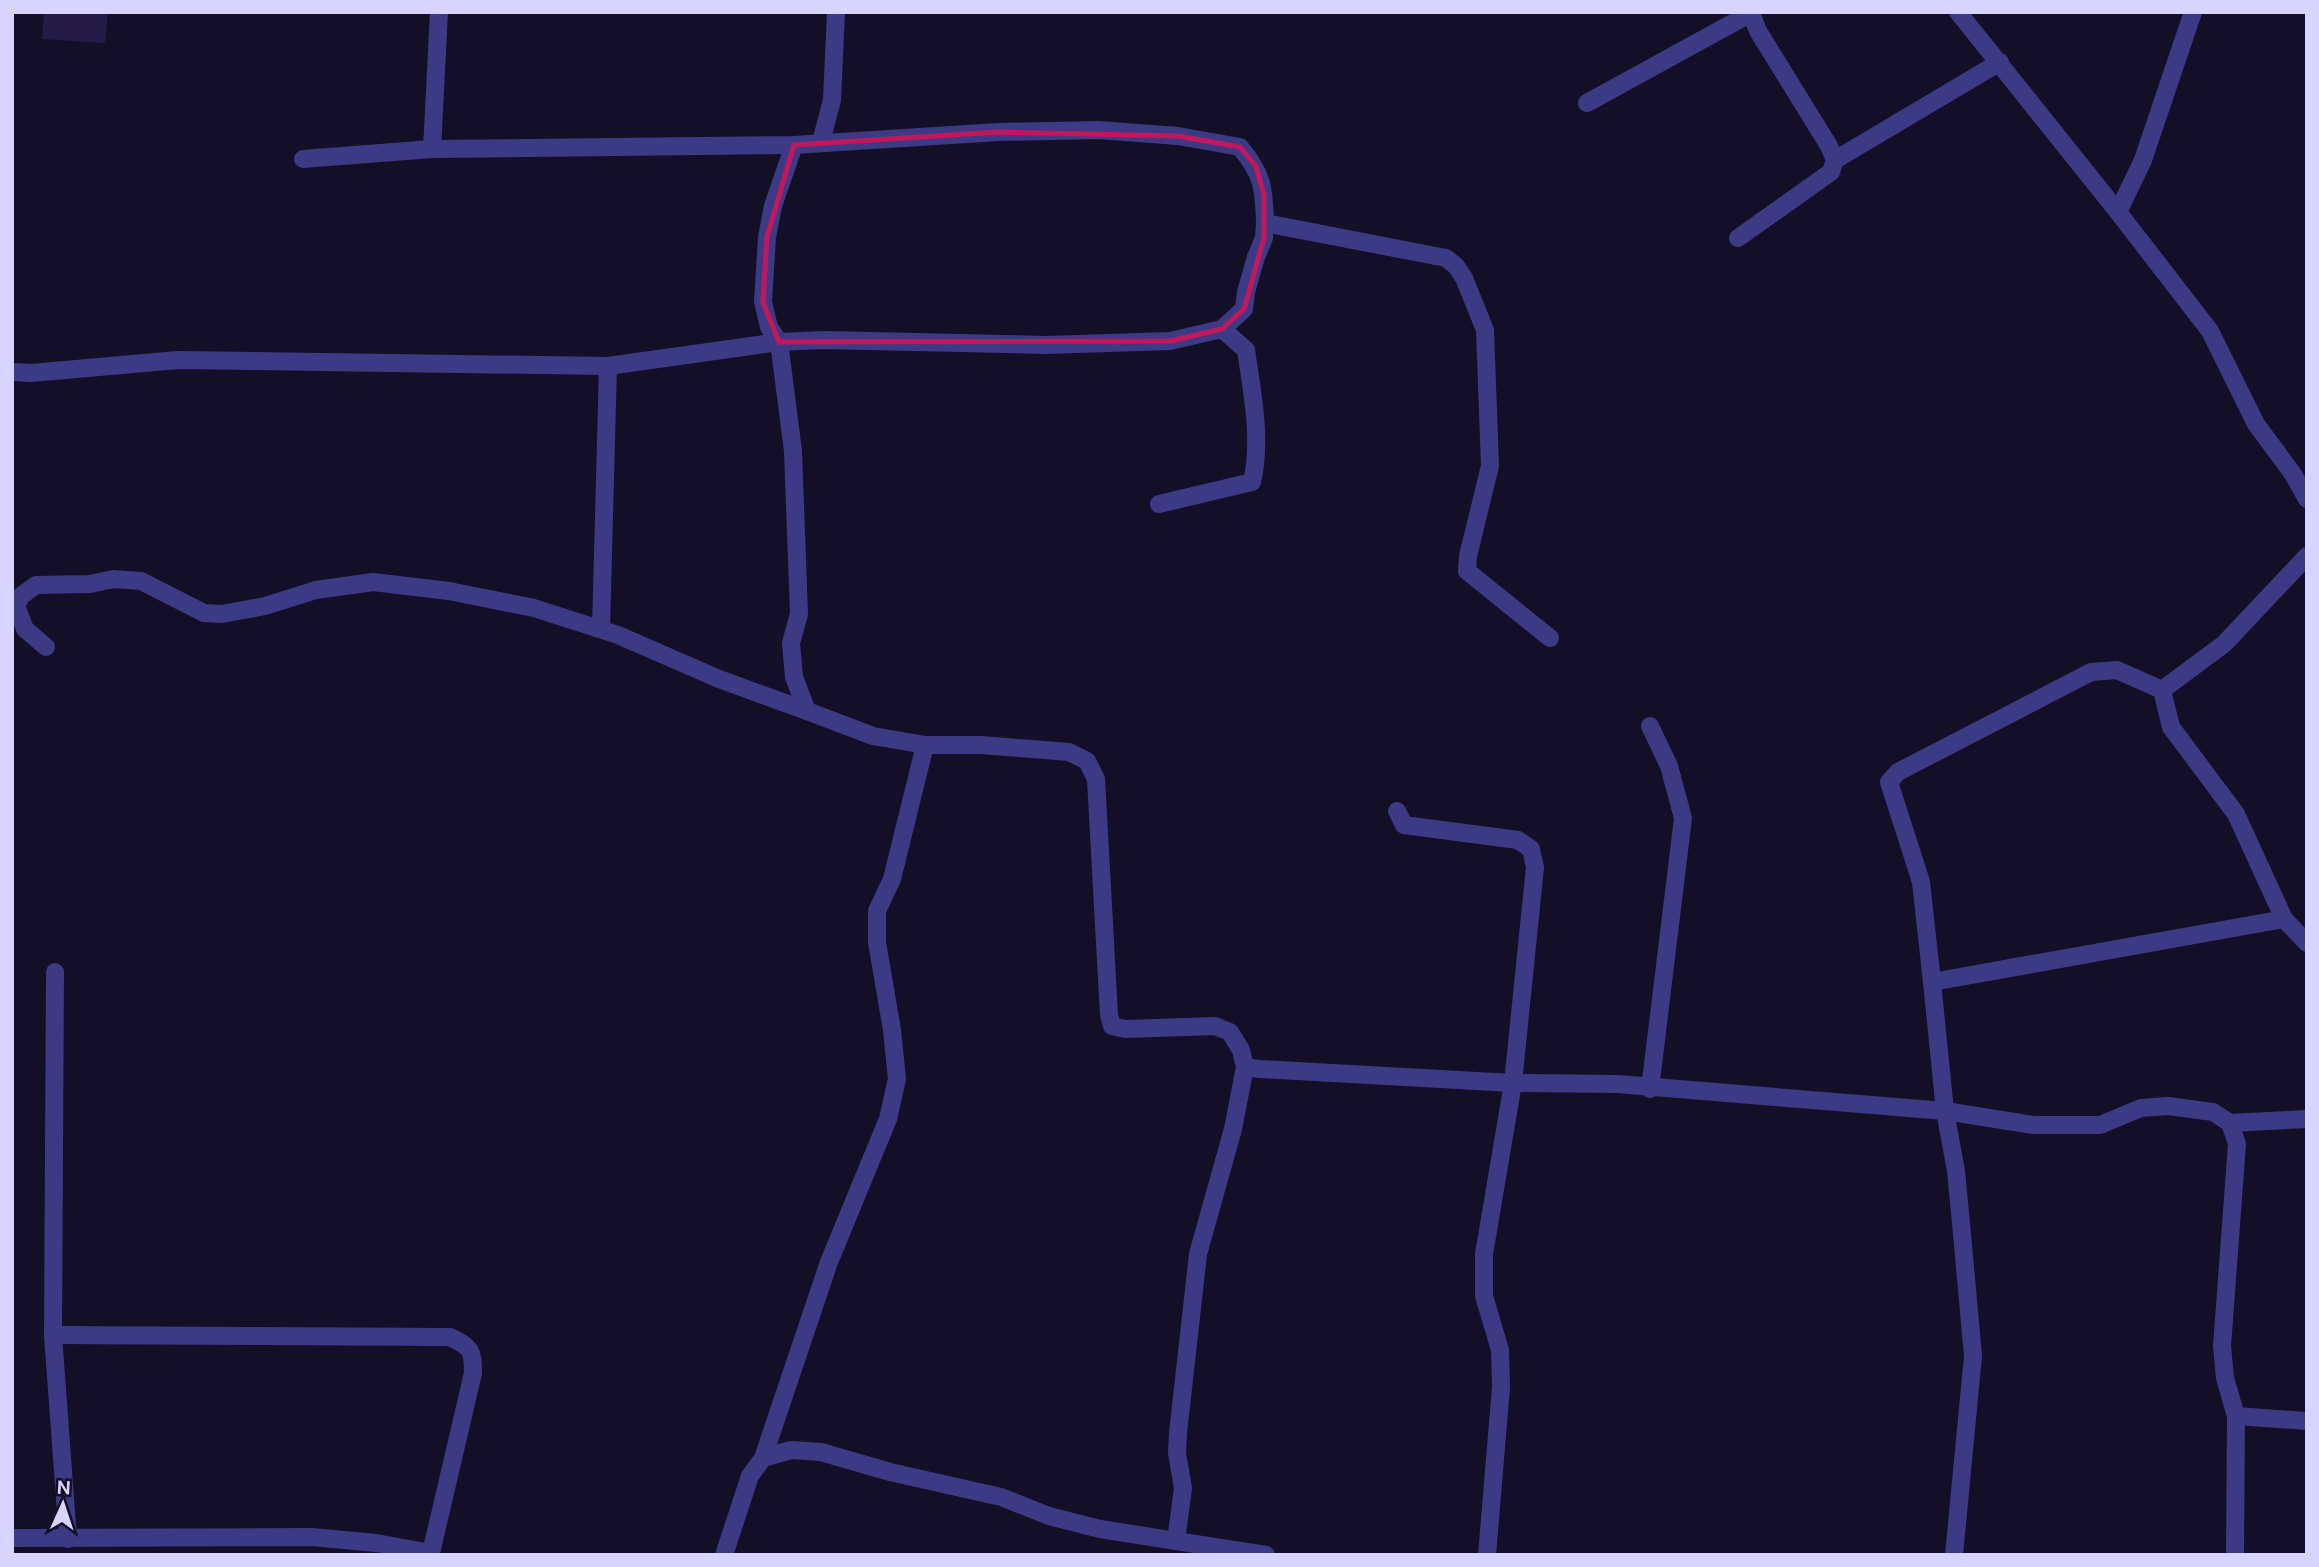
<svg xmlns="http://www.w3.org/2000/svg" width="2319" height="1567" viewBox="0 0 2319 1567" font-family="'DM Sans',sans-serif">
<rect width="100%" height="100%" fill="#130f26"/>
<!-- building -->
<polygon fill="#241b47" points="44,12 108,12 105,43 42,39"/>
<g fill="none" stroke-linecap="round" stroke-linejoin="round">
<!-- minor -->
<g stroke="#3d3a85" stroke-width="18">
<polyline points="1958,12 2118,212 2210,331 2256,424 2293,474 2307,499"/>
<polyline points="1587,103 1751,13"/>
<polyline points="821,142 832,100 836,12"/>
<polyline points="794,145 773,206 767,237 763,302 769,327 779,342 793,451 799,614 791,643 794,677 807,711 873,736 925,745 981,745 1069,752 1087,761 1096,779 1109,1015 1112,1026 1125,1029 1215,1026 1230,1032 1241,1050 1245,1067 1233,1129 1198,1254 1178,1433 1177,1453 1183,1488 1176,1541"/>
<polyline points="432,149 439,12"/>
<path d="M303 159 432 149 794 145 998 132 1098 130 1178 136 1240 147C1263 175 1264 188 1265 223L1446 258 1456 266 1464 278 1485 330 1490 466 1468 556 1467 571 1550 638"/>
<polyline points="1835,160 2000,62"/>
<polyline points="2118,212 2143,160 2193,12"/>
<polyline points="1738,238 1831,172 1835,160 1829,146 1758,31 1751,13 1753,12"/>
<polyline points="12,372 31,373 178,360 608,366"/>
<path d="M1159 504 1252 482C1262 439 1252 392 1246 350L1222 329"/>
<polyline points="2307,556 2224,644 2162,690 2171,727 2236,814 2284,919 2307,943"/>
<polyline points="601,629 608,366 779,342 823,340 1046,345 1170,341 1222,329 1244,309 1246,292 1256,257 1264,238 1265,223"/>
<polyline points="46,647 25,629 16,606 21,596 36,585 90,584 113,579 141,581 204,613 222,614 265,606 316,590 373,582 449,591 534,608 618,635 719,679 807,711"/>
<polyline points="1650,726 1669,766 1683,818 1650,1089"/>
<polyline points="1397,811 1404,825 1518,840 1531,849 1535,867 1513,1083 1484,1254 1484,1296 1500,1350 1501,1387 1487,1555"/>
<polyline points="55,972 53,1335 68,1539"/>
<polyline points="1932,982 1921,882 1889,782 1898,772 2091,672 2117,670 2162,690"/>
<polyline points="1245,1067 1259,1069 1513,1083 1618,1084 1945,1111 2034,1125 2100,1125 2141,1108 2168,1106 2213,1112 2230,1123 2307,1119"/>
<polyline points="2230,1123 2237,1144 2222,1346 2225,1378 2236,1416 2235,1555"/>
<path d="M53 1335 450 1337C471 1347 473 1350 473 1373L431 1553"/>
<polyline points="2236,1416 2307,1421"/>
<polyline points="763,1458 829,1262 888,1119 897,1079 892,1030 877,942 877,911 892,879 925,745"/>
<polyline points="12,1538 312,1537 376,1543 431,1553 431,1555"/>
<polyline points="724,1555 750,1476 763,1458 791,1450 821,1452 890,1472 1001,1497 1049,1516 1100,1529 1266,1555"/>
<polyline points="1954,1555 1973,1356 1961,1223 1956,1171 1945,1111 1932,982 2284,919"/>
</g>
</g>
<!-- marked area -->
<path fill="none" stroke="#c2185b" stroke-width="5" stroke-linejoin="round" d="M998 132 1178 136 1240 147 1256 166 1264 195V238L1244 309 1222 329 1170 341 779 342 763 302 767 237 794 145Z"/>
<!-- border -->
<rect width="2319" height="1567" fill="none" stroke="#d9d4ff" stroke-width="28"/>
<!-- north arrow -->
<g transform="translate(63 1504) rotate(3)" stroke="#130f26" stroke-width="5" paint-order="stroke">
<path d="M0-5L12 26L0 18L-12 26Z" fill="#d9d4ff"/>
<text y="-10" font-size="19" font-weight="bold" text-anchor="middle" fill="#d9d4ff">N</text>
</g>
</svg>
